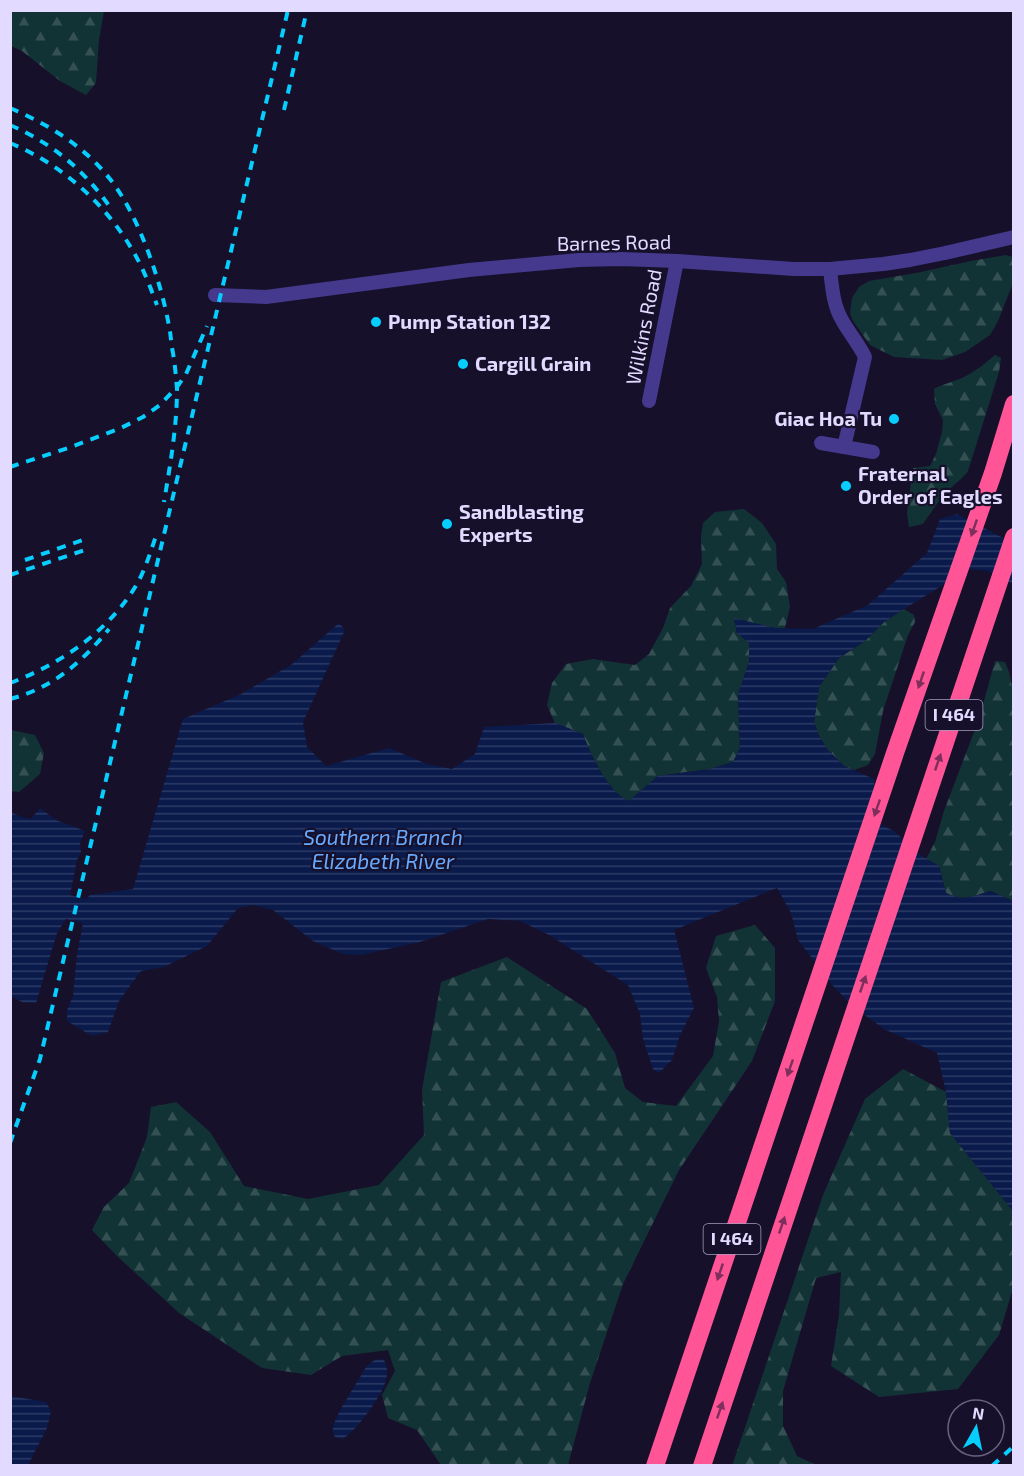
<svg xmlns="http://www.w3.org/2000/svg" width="1024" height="1476" viewBox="0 0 1024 1476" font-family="'Exo 2',sans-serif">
<defs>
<pattern id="forest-firs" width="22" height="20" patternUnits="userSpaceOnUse" patternTransform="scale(1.5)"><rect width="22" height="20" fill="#123335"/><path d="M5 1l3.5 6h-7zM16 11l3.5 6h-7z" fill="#345053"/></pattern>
<pattern id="water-rules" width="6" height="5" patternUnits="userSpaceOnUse" patternTransform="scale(1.5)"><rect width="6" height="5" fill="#091a4b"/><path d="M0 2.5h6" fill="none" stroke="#2d3b66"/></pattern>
</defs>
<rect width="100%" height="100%" fill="#17102b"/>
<!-- forest -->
<g fill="url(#forest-firs)">
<polygon points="10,11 104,11 99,40 96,83 86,95 60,81 22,51 11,46"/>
<polygon points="1006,255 1013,257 1013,283 998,321 990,335 965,352 942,360 894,357 870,345 853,321 850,313 852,298 859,287 869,281 916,273 971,261"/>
<path d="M995 355 1001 358 999 372 968 471C963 478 957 482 951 488 940 499 931 512 923 524L909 527 907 513 913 468 930 466 936 454 942 432 943 420 935 404 934 389C943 384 952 382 962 378 974 372 985 364 995 355Z"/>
<path d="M744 509 762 523 776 544 777 569 786 582 790 607 785 628H775L734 619 737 633 749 643V661L738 695 740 748 733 762 710 769 658 776 629 801C625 799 620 796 617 793 603 780 589 751 583 734L555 723 547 705 552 683 566 664 593 659 635 665 649 654 663 628 670 608 691 586 702 564 701 536 703 523 715 512Z"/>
<polygon points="904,609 914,615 915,622 908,635 883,711 875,754 868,765 854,770 844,766 827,749 819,736 814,722 819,687 839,658 865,641 884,622"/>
<path d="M995 661 1005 662 1009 672 1014 696 1013 901 991 891C973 896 964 902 946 893L939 866 926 859 935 842 944 811 979 719Z"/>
<polygon points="11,730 35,735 44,753 40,774 19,792 11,791"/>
<polygon points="755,925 775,948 775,1001 752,1061 679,1170 623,1284 590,1383 568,1465 441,1465 417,1430 388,1418 382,1395 395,1371 388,1350 342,1356 311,1375 262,1368 179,1313 116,1255 92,1230 104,1207 129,1183 147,1137 151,1107 176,1102 210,1132 244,1186 308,1199 379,1185 424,1135 422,1090 441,982 507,957 587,1009 615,1053 625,1088 643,1102 676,1106 713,1056 719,1021 717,997 706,968 716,936"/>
<polygon points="903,1069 946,1092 950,1133 1013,1211 1013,1288 999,1335 958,1389 879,1397 831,1366 839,1315 841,1272 816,1278 783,1391 783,1426 797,1456 816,1465 732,1466 823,1195 865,1099"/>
</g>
<!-- water -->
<g fill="url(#water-rules)">
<path d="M957 514 1005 539 1013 540V584L988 571 969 569 904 609 884 622 865 641 839 658 819 687 814 722 819 736 827 749 844 766 874 779 876 822 894 831 919 854 939 866 946 893C964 902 973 896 991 891L1013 901V1211L950 1133 946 1092 937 1053 884 1029 855 1008 834 987 798 940 791 913 777 888 674 930 694 1008 680 1035 672 1060 659 1073 653 1069 643 1039 640 1014 628 985 549 935 520 921 488 919 420 942 361 955 343 954 313 941 273 910 253 905 238 908 207 946 164 967 141 971 119 1001 108 1032 92 1036 67 1021V1010L73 996 77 954 83 923 66 919 57 933 36 1003 22 1002 11 996 10 812 22 817 31 819 40 808 56 820 85 831 80 843 81 852 77 860 70 895 86 899 90 895 133 889 183 719 241 694 291 665 339 623 345 630 303 722 307 747 326 766 389 748 427 764 452 769 475 754 484 727 555 723 583 734C589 751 603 780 617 793 620 796 625 799 629 801L658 776 710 769 733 762 740 748 738 695 749 661V643L737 633 734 618 775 628 813 629 868 605 927 553 940 519Z"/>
<path d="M379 1359 384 1360C388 1367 388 1374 385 1383 381 1397 355 1433 342 1439L335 1437C333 1433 332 1432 333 1428 336 1413 358 1382 366 1367L373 1361Z"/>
<polygon points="10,1396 46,1402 51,1411 47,1428 28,1465 11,1465"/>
</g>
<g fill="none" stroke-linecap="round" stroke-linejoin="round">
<!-- minor -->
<g stroke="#44398c" stroke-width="14">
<path d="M830 269C832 286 833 305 842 320 849 333 859 344 865 357L844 447"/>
<polyline points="215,295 266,297 469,270 579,260 621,259 677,261 794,269 830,269 883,264 910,260 945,253 1014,237"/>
<polyline points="649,401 677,261"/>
<polyline points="821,443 873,452"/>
</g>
<!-- motorway -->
<g stroke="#ff5596" stroke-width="18">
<polyline points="655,1466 895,753 993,473 1014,404"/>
<polyline points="702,1466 1014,537"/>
</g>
<!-- rail -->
<g stroke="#06ceff" stroke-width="4" stroke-dasharray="9 8" stroke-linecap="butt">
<path d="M10 108C48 124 84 146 110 179 138 214 161 281 169 326 171 335 171 344 173 353 175 365 176 377 177 389 177 427 170 466 164 502"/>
<polyline points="284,110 307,10"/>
<path d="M10 125C53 144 83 169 110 207"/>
<path d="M10 143C66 166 114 211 141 266 147 278 152 292 157 305"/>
<polyline points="10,467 71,447 121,428 143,417 160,405 177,387 186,374 207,326"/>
<polyline points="25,560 83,540"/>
<polyline points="10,575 85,550"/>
<path d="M10 683C61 664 109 631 137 584 146 568 151 550 157 533"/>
<path d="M10 699C53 688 82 662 109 629"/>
<polyline points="10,1143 40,1059 288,10"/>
<polyline points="992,1466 1014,1446"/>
</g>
</g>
<!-- one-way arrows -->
<defs><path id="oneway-solid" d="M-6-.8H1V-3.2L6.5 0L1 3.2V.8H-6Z" transform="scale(1.5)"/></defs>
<g fill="#7f2f5b">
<use href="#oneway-solid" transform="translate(974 528) rotate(109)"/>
<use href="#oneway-solid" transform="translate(921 680) rotate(109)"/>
<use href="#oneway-solid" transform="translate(938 762) rotate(-71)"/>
<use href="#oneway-solid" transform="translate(877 808) rotate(109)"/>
<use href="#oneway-solid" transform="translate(863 984) rotate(-71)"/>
<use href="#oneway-solid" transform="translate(790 1068) rotate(109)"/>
<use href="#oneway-solid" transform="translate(782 1225) rotate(-71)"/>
<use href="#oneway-solid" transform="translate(720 1272) rotate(109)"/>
<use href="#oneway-solid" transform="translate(720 1410) rotate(-71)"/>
</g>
<!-- markers -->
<g fill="#06ceff" stroke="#17102b" stroke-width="2">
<circle cx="376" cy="322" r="6"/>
<circle cx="463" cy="364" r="6"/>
<circle cx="894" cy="419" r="6"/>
<circle cx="846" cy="486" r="6"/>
<circle cx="447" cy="524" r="6"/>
</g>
<g text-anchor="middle" stroke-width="4.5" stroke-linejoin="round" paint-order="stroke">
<!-- shield labels -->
<g fill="#17102b" stroke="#a59dbf" stroke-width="1.5">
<rect x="925.5" y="700" width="57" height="30" rx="4.5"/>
<rect x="703.5" y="1224" width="57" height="30" rx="4.5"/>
</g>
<g font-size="18" font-weight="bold" fill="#e2daff">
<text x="954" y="721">I 464</text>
<text x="732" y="1245">I 464</text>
</g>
<!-- street labels -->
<g font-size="20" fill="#e2daff" stroke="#17102b">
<text transform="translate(614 243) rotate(-1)" y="7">Barnes Road</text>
<text transform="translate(644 327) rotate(-79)" y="7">Wilkins Road</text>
</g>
<!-- poi labels -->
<g font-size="20" font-weight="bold" fill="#e2daff" stroke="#17102b" text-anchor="start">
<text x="388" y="329">Pump Station 132</text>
<text x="475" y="371">Cargill Grain</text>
<text x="882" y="426" text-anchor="end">Giac Hoa Tu</text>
<text x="858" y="481">Fraternal<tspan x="858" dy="23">Order of Eagles</tspan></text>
<text x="459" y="519">Sandblasting<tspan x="459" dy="23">Experts</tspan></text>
</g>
<!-- water labels -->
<g font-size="21" font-style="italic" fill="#68aaff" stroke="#17102b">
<text x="383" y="845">Southern Branch<tspan x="383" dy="24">Elizabeth River</tspan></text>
</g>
</g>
<!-- border -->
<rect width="1024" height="1476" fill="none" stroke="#e2daff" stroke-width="24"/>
<!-- north arrow -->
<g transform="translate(976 1428) rotate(9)"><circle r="28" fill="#17102b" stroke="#686180" stroke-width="1.5"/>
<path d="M0-4.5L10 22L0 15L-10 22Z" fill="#06ceff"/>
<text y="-9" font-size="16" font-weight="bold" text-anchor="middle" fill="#e2daff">N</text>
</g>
</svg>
